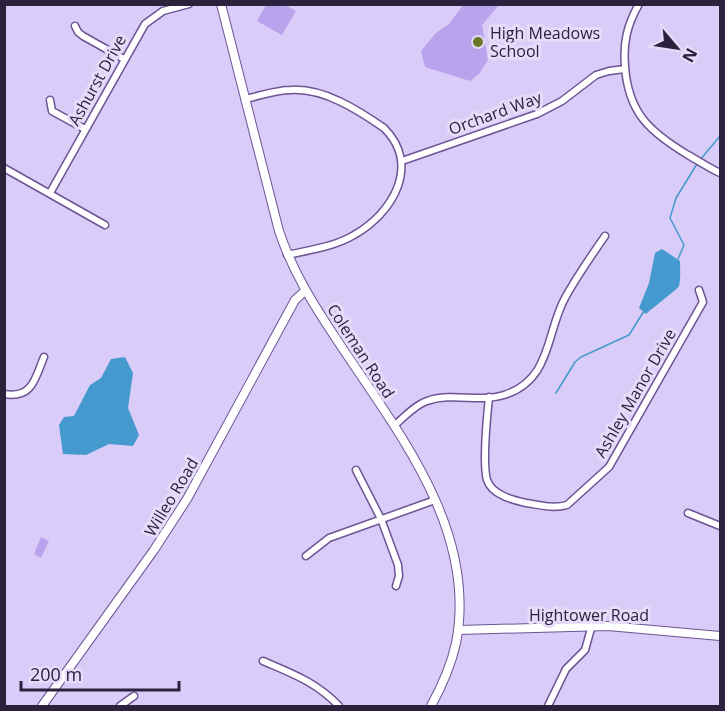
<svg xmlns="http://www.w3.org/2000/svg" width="725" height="711" viewBox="0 0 725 711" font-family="'Open Sans',sans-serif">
<rect width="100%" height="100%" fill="#daccf8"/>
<!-- green -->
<g fill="#bba2ec">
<polygon points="266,5 285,5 296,11 282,35 257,21"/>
<polygon points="463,5 499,5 482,25 488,60 479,74 470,81 425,67 421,51 436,33 449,24"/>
<polygon points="41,537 49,541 41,558 34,554"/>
</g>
<!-- water -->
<g fill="#4499ce">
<path d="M662 249 680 261C680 269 681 278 679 286 678 289 651 309 646 314L639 308 649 283 655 253Z"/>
<polygon points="125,357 133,373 128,408 139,435 133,446 109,444 86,455 63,454 59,425 64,417 74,416 90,385 101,378 111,359"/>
</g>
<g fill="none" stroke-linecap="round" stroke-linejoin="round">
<!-- stream -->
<g stroke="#4499ce" stroke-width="1.5">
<polyline points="700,160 720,136"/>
<polyline points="678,259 684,245 670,218 676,198 697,164"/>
<polyline points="556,393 575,362 581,357 629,335 644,311"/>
</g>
<!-- minor casing -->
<g stroke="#6c5495" stroke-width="9">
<g id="minor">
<path d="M639 4C627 25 623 43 625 66 628 113 650 132 688 155 699 161 709 168 720 173"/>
<polyline points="75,26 78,32 83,36 124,59"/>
<path d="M245 99C260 96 275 90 291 90 324 88 358 110 384 128 421 165 393 213 354 235 334 247 309 250 287 255"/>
<polyline points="50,100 52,111 85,129"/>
<polyline points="402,161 537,114 562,101 596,75 609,71 625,69"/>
<polyline points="4,168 105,225"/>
<polyline points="50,193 145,24 163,11 189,4"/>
<path d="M4 394C33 399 35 378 44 357"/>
<path d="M489 397C487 417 482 462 487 480 492 495 513 500 526 503 540 505 553 509 567 505L609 467 703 302 699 290"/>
<path d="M394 426C403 418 415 405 427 401 452 392 479 403 504 395 552 380 546 332 565 298 577 276 591 256 605 236"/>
<polyline points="356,470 381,519 398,565 399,576 396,586"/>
<polyline points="688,513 720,526"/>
<polyline points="306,556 329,538 435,500"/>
<path d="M263 661C293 674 316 682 339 706"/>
<polyline points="120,706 134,696"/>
<polyline points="548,706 566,669 585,650 592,625"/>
</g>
</g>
<!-- tertiary casing -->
<g stroke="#6c5495" stroke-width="10">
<g id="tertiary">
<path d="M221 4 279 231C293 273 315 307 339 343 397 431 478 530 456 643 451 666 442 686 431 706"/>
<polyline points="458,630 608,626 720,636"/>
<polyline points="42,706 154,550 187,499 295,300 305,291"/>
</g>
</g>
<!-- minor -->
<use href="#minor" stroke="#fff" stroke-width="6"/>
<!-- tertiary -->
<use href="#tertiary" stroke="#fff" stroke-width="8"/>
</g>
<!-- markers -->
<circle fill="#697826" stroke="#e5dcfa" stroke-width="2" cx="478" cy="42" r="6"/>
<g text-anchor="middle" stroke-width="6" stroke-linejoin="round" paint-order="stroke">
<!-- poi labels -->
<g font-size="16" fill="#2c223e" stroke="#e5dcfa" text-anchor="start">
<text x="490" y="39">High Meadows<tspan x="490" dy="18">School</tspan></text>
</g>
<!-- street labels -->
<g font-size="16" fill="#2c223e" stroke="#e5dcfa">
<text transform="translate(97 80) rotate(-61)" y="6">Ashurst Drive</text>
<text transform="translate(495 113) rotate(-20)" y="6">Orchard Way</text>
<text transform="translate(361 351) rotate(57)" y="6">Coleman Road</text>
<text transform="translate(635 393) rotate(-60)" y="6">Ashley Manor Drive</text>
<text transform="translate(171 497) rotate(-59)" y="6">Willeo Road</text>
<text x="589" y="621">Hightower Road</text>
</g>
</g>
<!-- border -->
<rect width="725" height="711" fill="none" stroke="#2c223e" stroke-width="12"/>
<!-- north arrow -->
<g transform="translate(677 48) rotate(119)" stroke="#e5dcfa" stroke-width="4.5" paint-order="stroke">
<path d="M0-4.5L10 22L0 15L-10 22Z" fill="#2c223e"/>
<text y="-9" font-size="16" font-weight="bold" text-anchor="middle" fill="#2c223e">N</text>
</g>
<!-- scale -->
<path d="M21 681v9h158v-9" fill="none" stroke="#2c223e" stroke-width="3"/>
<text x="30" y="681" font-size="18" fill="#2c223e" stroke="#e5dcfa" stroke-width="4.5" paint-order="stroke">200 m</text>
</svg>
